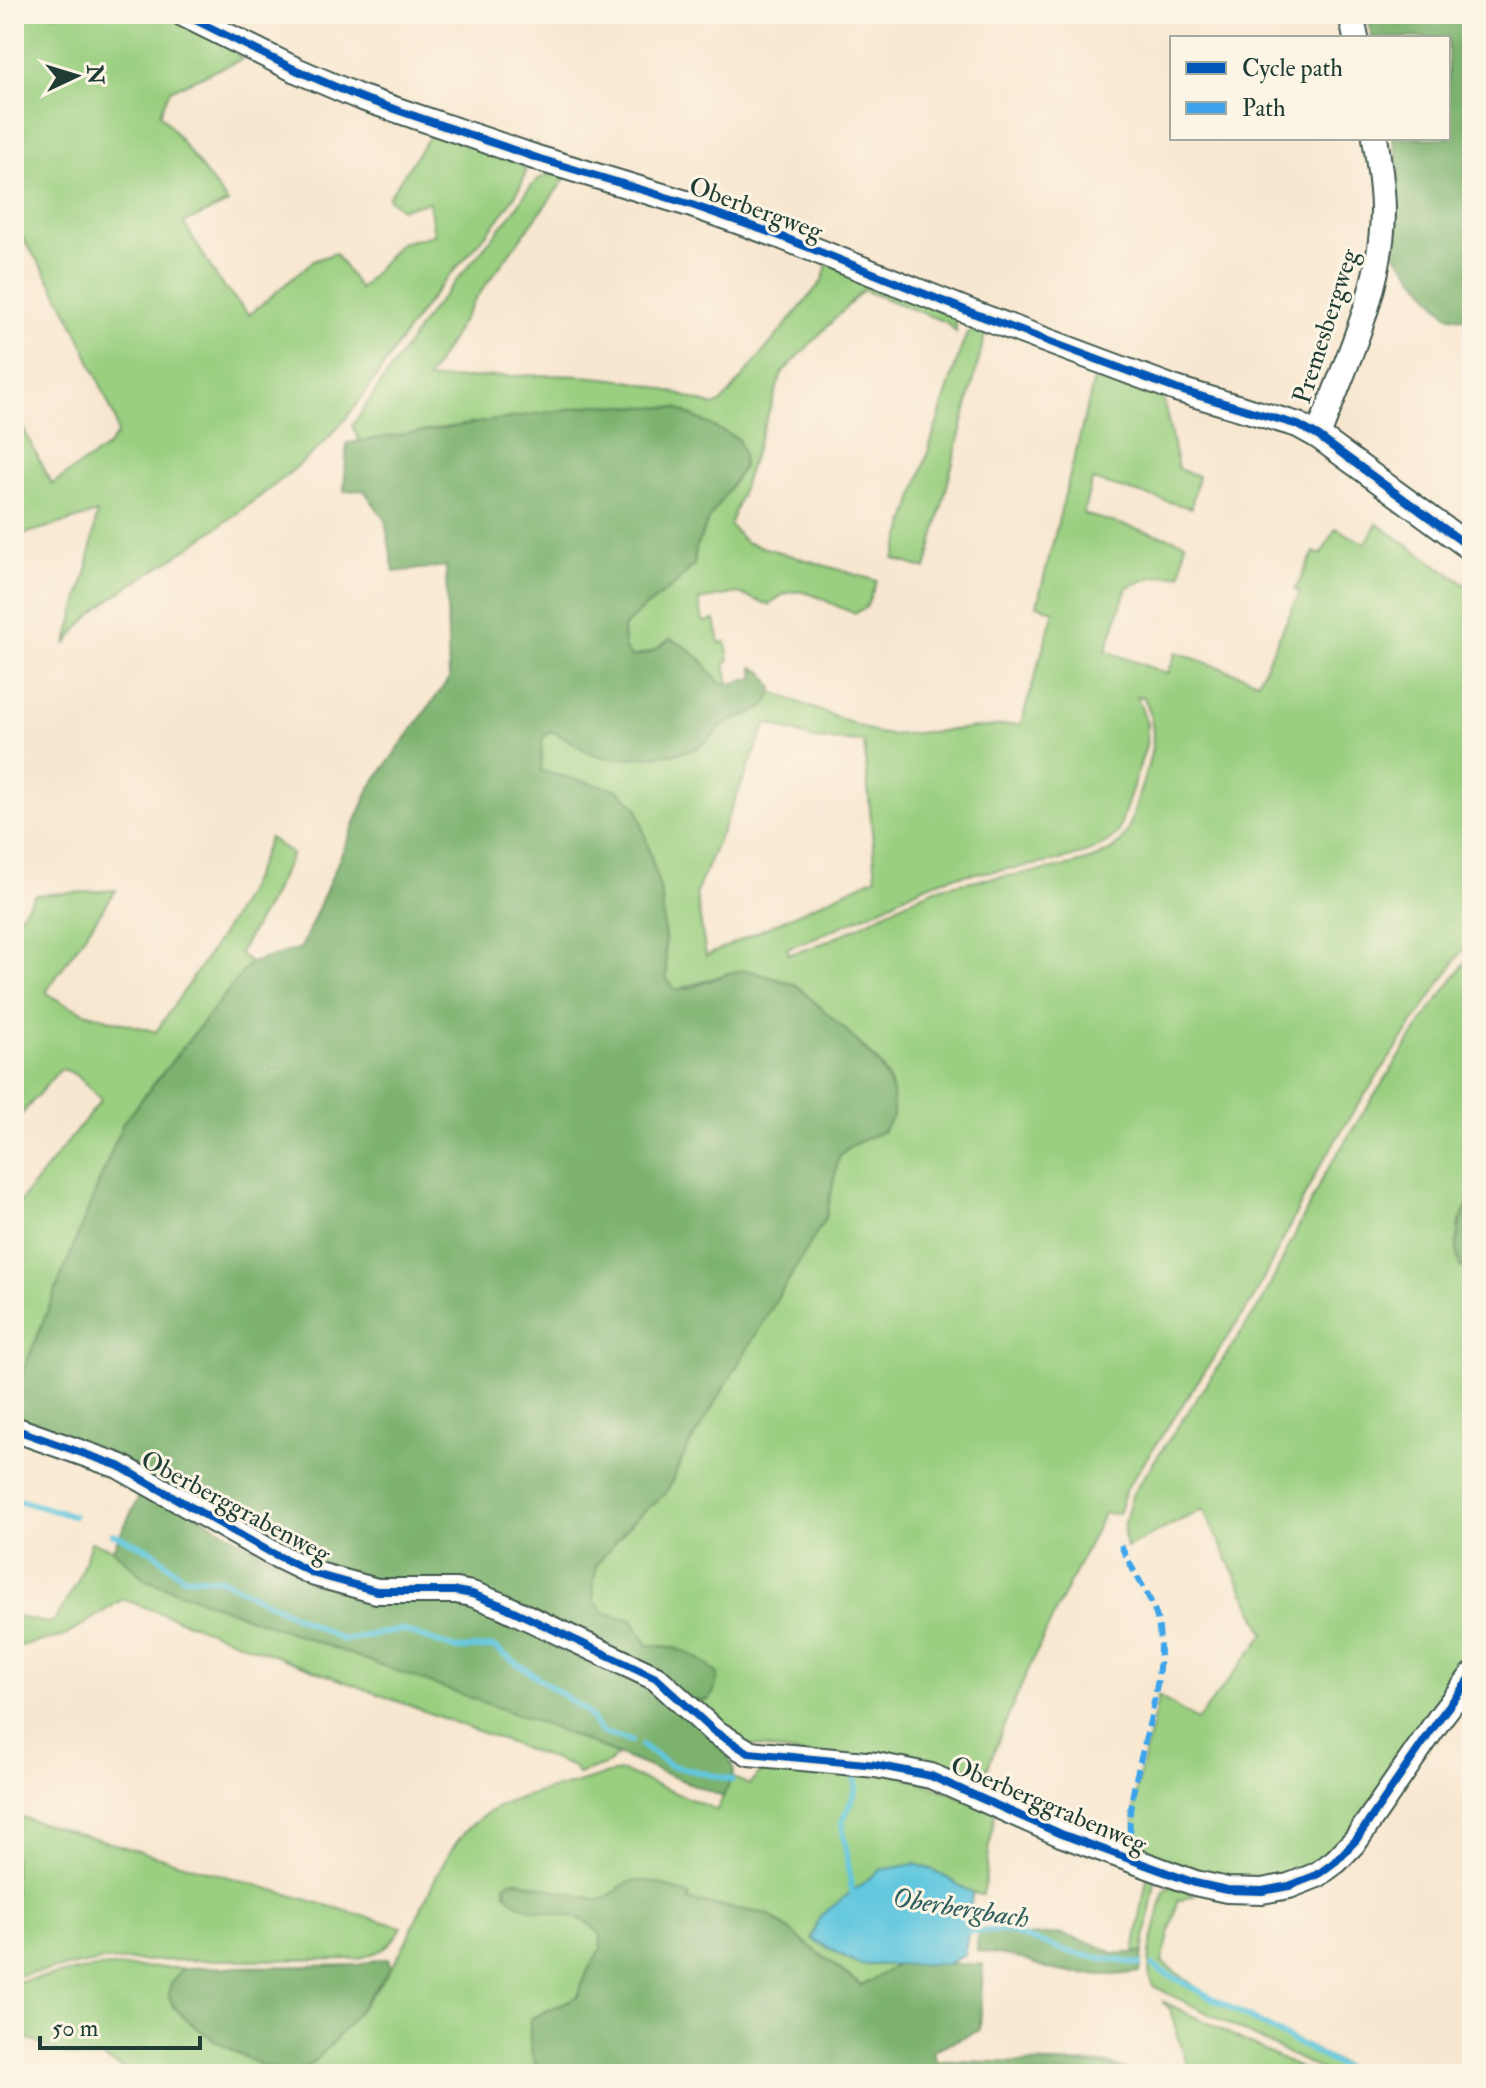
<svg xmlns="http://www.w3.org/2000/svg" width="1486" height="2088" viewBox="0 0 1486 2088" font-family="'IM FELL Double Pica',serif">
<rect width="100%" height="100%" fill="#fcf5e5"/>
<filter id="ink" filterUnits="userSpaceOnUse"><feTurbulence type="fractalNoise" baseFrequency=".0125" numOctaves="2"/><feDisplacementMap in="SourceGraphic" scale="16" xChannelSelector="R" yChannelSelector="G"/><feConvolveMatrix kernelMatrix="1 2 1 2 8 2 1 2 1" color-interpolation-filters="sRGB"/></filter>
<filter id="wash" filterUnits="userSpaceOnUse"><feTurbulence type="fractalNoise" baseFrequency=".006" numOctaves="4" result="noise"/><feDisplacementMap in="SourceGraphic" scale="32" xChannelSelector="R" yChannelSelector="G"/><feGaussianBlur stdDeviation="1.8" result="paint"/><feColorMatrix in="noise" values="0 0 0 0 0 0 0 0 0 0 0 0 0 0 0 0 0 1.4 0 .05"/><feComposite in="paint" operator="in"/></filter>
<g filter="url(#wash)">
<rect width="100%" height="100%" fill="#f8e7d0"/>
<!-- green -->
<g fill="#9acf80" stroke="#5c865a" stroke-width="2" fill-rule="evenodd">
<path d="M14 14H166L229 46 242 59 170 90 160 113 228 203 184 223 219 281 249 315 313 261 335 253 360 289 400 243 434 235 429 202 401 209 388 198 433 131 521 163 526 171C518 205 466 256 443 283 397 337 367 404 314 452 276 486 226 522 184 551 142 580 94 601 66 645L87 570 97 513 14 537V411L52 484 107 447 117 434 115 419C87 353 60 285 14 228Z"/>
<path d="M550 174 567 176 474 301 427 380C497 377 573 369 643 384 667 389 691 399 714 406L723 401 823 280 827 263 956 317V332L946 322 863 290 782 373 730 525 745 542 877 581 866 608 854 613C821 603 800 575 769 605L738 593 699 600 703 622 715 620 720 643 726 642 729 661 725 663 729 684 718 682 700 658 654 651 631 657 624 647 623 628 639 612 673 586 694 565 696 548 709 519 743 467 737 439 677 408 595 405 360 441 352 426 429 313 514 212 527 191 538 179Z"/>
<polygon points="978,326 987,327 926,569 894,559 961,348 967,334"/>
<path d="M1097 368 1162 392 1178 469 1198 476 1191 508 1092 480 1083 514 1185 542 1181 574 1153 577 1127 587 1106 651 1168 674 1176 652 1258 681 1300 593 1295 590 1314 552 1321 555 1336 528 1365 544 1377 524 1472 589V936L1348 1120 1316 1173 1255 1296 1126 1489 1118 1514 1104 1513C1059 1604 1013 1695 979 1792L748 1744 691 1700 702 1701 676 1647 648 1645 632 1620 604 1613 594 1601 593 1586 597 1563 632 1522 666 1493 686 1451 826 1217 839 1156 850 1146 884 1131C886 1120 895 1100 892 1089 878 1034 779 996 732 972L676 990 667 979 662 896 637 807 541 772 542 739 550 731 566 736 588 751 657 756 712 737 725 724 763 709 772 692 877 733 892 735 1021 724 1054 611 1037 605ZM1137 696 1144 697C1159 731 1153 751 1142 785 1136 802 1132 828 1120 842 1093 875 980 874 939 888 888 906 842 942 789 954L787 948C820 937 851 922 883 907 908 894 934 879 962 875 996 870 1100 862 1118 832L1146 746 1147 724ZM767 723 814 739 864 742 876 877 706 956 696 893Z"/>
<path d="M269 838 292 854 270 900 239 953 250 963 123 1123 14 1394V1209L101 1100C90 1089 76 1070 60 1069L14 1123V924L35 895 116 890 46 992C75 1015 121 1021 156 1032 196 971 246 909 269 838Z"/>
<path d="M1472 953V1196L1458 1226 1460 1266 1472 1272V1668L1352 1837 1314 1870 1228 1885 1143 1853C1118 1812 1153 1741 1158 1696L1197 1720 1265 1634 1203 1509 1126 1548C1121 1529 1127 1512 1133 1493L1263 1300 1323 1177 1356 1124 1429 1012Z"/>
<polygon points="91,1542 113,1549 146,1580 543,1724 618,1755 607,1764 578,1774 574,1767 123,1599 65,1636 14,1647 14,1616 48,1623 54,1621 77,1583"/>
<path d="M770 1762 900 1774 995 1810 983 1895 972 1893 933 1870 820 1916 812 1939 860 1965 899 1964 862 1986 768 1914 689 1901 622 1885 608 1899 598 1900 514 1880 505 1884V1893L587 1922 600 1934 601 1949 588 1970 578 1996 530 2019C530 2039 528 2059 543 2074H134L101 2057C75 2065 37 2043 14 2031V1982L103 1967 182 1968 172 2006 213 2040 307 2067C337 2037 366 2004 390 1969 402 1953 410 1933 418 1915 458 1830 469 1806 565 1786 585 1782 604 1772 624 1772L717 1810 732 1777 749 1785Z"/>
<path d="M14 1815 402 1927C389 1949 380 1952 357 1959L104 1961 14 1976Z"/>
<polygon points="1148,1872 1155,1881 1143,1952 1134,1952"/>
<path d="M1173 1885 1196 1895 1178 1901 1162 1962 1200 1990 1361 2074H1329L1153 1986C1142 1966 1157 1922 1162 1899L1164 1891Z"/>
<polygon points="1162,2001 1312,2074 1190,2074 1170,2010"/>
</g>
<!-- forest -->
<g fill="#7bb26e" stroke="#4d7851" stroke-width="2">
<polygon points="1367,14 1472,14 1472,320 1447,315 1394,252 1399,169 1393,138 1448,138 1448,38 1372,38"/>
<path d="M595 405 677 408 738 439 743 452V467L709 519 696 548 694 565 673 586 639 612 623 628 624 647 631 657C647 656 657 649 670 639 692 648 704 662 718 682L729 684 755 678 753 667 764 673 773 688C766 718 749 710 727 723 716 729 710 741 698 747 682 755 617 761 600 756 582 752 569 737 550 731L542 739 541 771 618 790 637 807 662 896 667 979 676 990 693 987 732 972 748 970 796 985 849 1033 880 1066 893 1091V1116L883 1131 850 1146 839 1156 826 1217 686 1451 666 1493 632 1522 597 1564 593 1586 594 1601 604 1613 632 1620 648 1645C681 1647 693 1652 718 1674L714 1692 708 1700H691L505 1601 347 1579 14 1424V1394L123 1123 250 963 301 948 371 786 449 679 446 566 394 572 385 520 364 490 344 491 347 443Z"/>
<path d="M1472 1196V1272L1460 1266C1452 1240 1460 1219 1472 1196Z"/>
<polygon points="145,1485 268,1556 455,1595 641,1675 725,1746 734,1772 723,1797 543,1724 146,1580 113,1549"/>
<path d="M514 1880 598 1900C610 1898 611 1893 620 1887 641 1872 670 1887 690 1896L689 1901 768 1914 861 1986 899 1964H983L980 2030 933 2050 936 2061 1110 2064 1141 2074H543C528 2059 530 2039 530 2019L578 1996 588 1970 601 1949 600 1934C596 1930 591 1924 586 1921 564 1910 505 1916 505 1884Z"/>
<polygon points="978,1929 1024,1936 1059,1934 1094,1944 1115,1954 1143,1952 1140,1972 1116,1975 1077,1974 1048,1969 1016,1957 977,1951"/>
<path d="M379 1959H388L391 1968C372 1992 332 2051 307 2066 299 2071 286 2071 277 2070 252 2065 173 2021 169 1995 168 1985 177 1977 182 1968L359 1965Z"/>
</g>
<!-- water -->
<polygon fill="#62c7df" stroke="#40828a" stroke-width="2" points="915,1864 933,1870 972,1893 969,1931 964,1955 947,1964 860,1965 812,1939 820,1916 880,1870"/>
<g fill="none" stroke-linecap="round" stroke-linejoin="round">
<!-- stream -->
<g stroke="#62c7df" stroke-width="6">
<polyline points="14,1499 73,1516"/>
<polyline points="113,1534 151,1550 183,1577 221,1579 343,1640 402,1630 457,1649 493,1647 586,1711 601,1732 631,1741"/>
<polyline points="642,1746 669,1765 732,1780"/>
<polyline points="855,1772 856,1791 842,1822 852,1891 857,1898"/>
<polyline points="963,1931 1004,1931 1076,1954 1140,1964"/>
<polyline points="1152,1966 1355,2074"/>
</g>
</g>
</g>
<g filter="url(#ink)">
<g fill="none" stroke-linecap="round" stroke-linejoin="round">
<!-- street casing -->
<g stroke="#40564b" stroke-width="28">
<g id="street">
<polyline points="183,14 296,70 359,97 540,159 689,204 780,236 970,312 1176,389 1298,425 1318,436 1472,549"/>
<polyline points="1351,14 1356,38"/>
<path d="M1318 436C1345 364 1382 290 1383 212 1383 187 1379 162 1375 138"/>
<polyline points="14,1429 119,1466 270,1552 315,1574 377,1591 456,1591 472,1594 503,1606 656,1678 715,1732 749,1753 876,1765 931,1776 1061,1834 1195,1883 1227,1890 1262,1891 1289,1886 1317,1875 1336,1861 1356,1840 1442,1715 1472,1676"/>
</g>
</g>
<!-- street -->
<use href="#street" stroke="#fff" stroke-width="24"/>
<!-- quiet -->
<path stroke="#3da4eb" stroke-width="6" stroke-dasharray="12 6" stroke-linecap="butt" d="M1121 1545C1131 1572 1156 1599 1159 1629 1165 1689 1140 1747 1131 1805 1128 1823 1131 1842 1132 1861"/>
<!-- cycleway casing -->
<g stroke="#fcf5e5" stroke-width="13">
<g id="cycleway">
<polyline points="183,14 296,70 359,97 540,159 689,204 780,236 970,312 1176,389 1298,425 1318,436 1472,549"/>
<polyline points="14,1429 119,1466 270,1552 315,1574 377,1591 456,1591 472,1594 503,1606 656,1678 715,1732 749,1753 876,1765 931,1776 1061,1834 1195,1883 1227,1890 1262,1891 1289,1886 1317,1875 1336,1861 1356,1840 1442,1715 1472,1676"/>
</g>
</g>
<!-- cycleway -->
<use href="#cycleway" stroke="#0057b8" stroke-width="8"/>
</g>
</g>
<g text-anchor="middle" stroke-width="6" stroke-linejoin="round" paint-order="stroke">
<!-- street labels -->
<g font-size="26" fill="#1f3d34" stroke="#fcf5e5">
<text transform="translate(756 208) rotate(20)" y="9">Oberbergweg</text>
<text transform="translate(1325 326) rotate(-72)" y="9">Premesbergweg</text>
<text transform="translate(236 1506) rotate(28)" y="9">Oberberggrabenweg</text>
<text transform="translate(1049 1804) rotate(23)" y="9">Oberberggrabenweg</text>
</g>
<!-- water labels -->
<g font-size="28" font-style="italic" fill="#30605f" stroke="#fcf5e5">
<text transform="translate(961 1907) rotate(9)" y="10">Oberbergbach</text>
</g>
</g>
<!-- margin -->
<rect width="1486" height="2088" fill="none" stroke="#fcf5e5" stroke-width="48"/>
<!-- legend -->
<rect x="1170" y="36" width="280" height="104" fill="#fcf5e5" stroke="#a4ab9e" stroke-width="2"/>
<rect x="1186" y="62" width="40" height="12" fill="#0057b8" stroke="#a4ab9e" stroke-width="2"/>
<text x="1242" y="76" font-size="24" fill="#1f3d34">Cycle path</text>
<rect x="1186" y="102" width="40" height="12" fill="#3da4eb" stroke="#a4ab9e" stroke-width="2"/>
<text x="1242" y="116" font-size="24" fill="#1f3d34">Path</text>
<!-- north arrow -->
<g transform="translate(76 76) rotate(86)" stroke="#fcf5e5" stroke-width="6" paint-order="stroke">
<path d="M0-6L14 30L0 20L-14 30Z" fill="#1f3d34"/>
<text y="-12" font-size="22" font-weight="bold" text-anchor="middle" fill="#1f3d34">N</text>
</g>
<!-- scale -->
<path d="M40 2036v12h160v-12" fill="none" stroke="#1f3d34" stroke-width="4"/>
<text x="52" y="2036" font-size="24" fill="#1f3d34" stroke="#fcf5e5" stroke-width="6" paint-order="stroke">50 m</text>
</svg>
